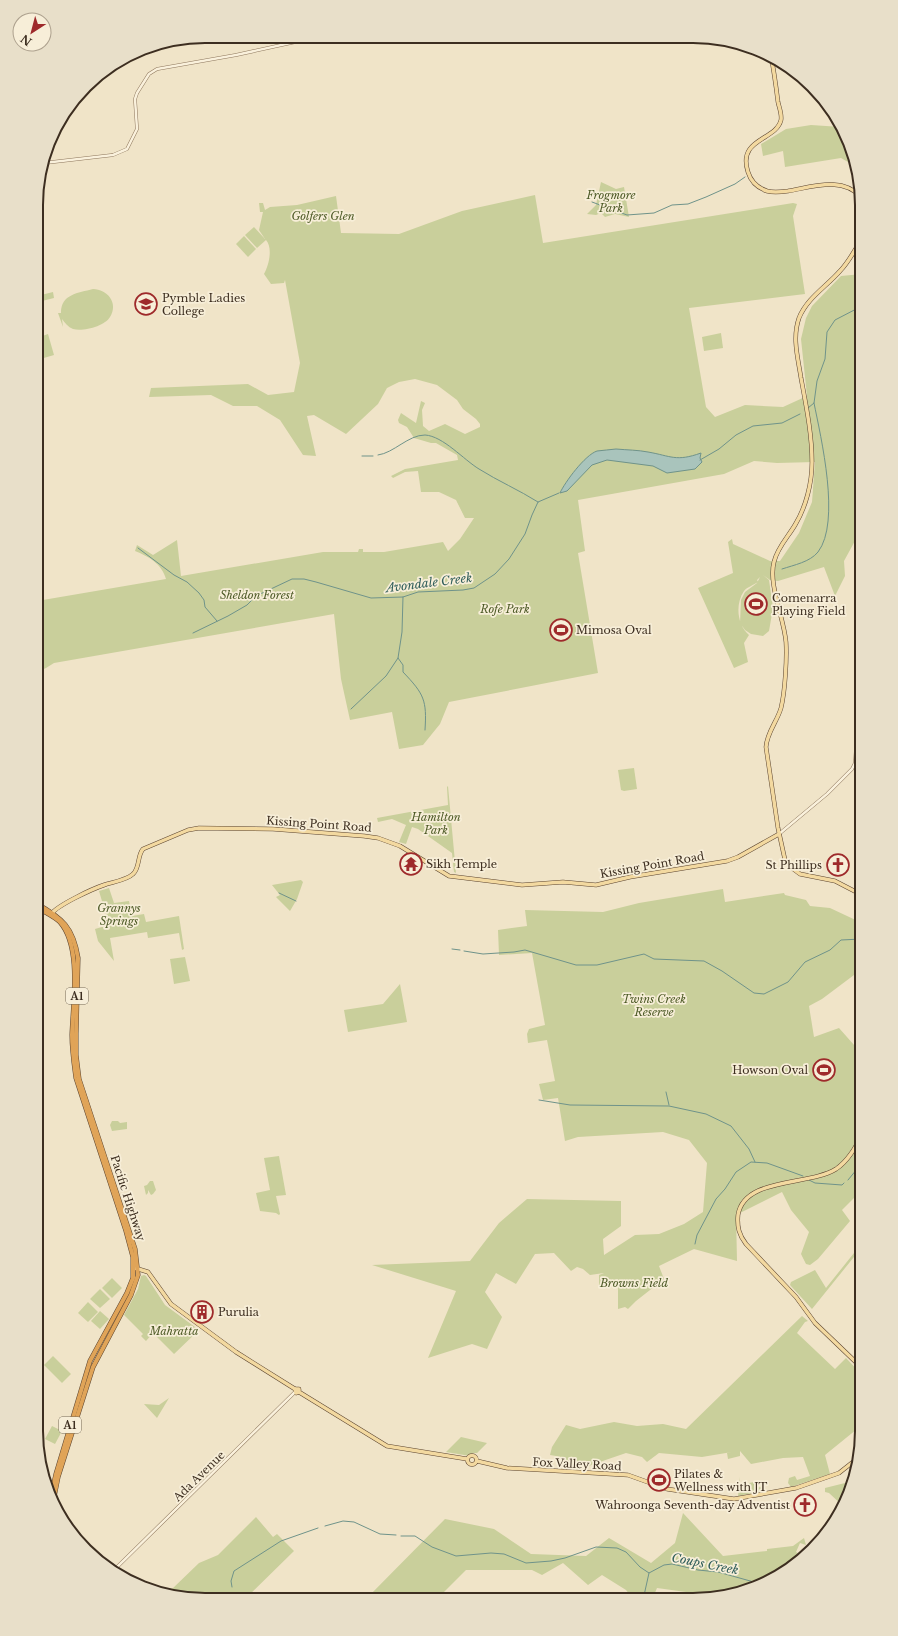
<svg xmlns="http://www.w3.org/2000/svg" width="898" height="1636" viewBox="0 0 898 1636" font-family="'Libre Baskerville',serif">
<rect width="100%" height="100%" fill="#f0e4c8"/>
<!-- green -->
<g fill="#c9cf9b">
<polygon points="811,125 841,127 853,151 855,166 841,158 785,167 783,151 763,156 761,144 786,129"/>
<polygon points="601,182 616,189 624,187 629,217 615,214 605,217 601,213 596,215 587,214 596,205"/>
<path d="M535 195 543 243 793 203 797 204 793 216 805 294 689 308 706 407 715 417 745 405 783 407 807 396 801 339 806 318 812 306 841 276 862 274V528L844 561 845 576 835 596 824 567 778 581 770 580 763 575 769 580 773 608 769 631 763 636 751 634 745 630 740 623 741 600 745 592 757 583 760 577 757 580 758 582C754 585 747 587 744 591 735 604 737 625 749 635L744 643 748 662 734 668 698 588 733 573 728 542 732 539 733 544 770 561H780L799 533 812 502 815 462 777 463 754 461 724 474 578 500 585 551 578 553 598 673 449 702 440 724 423 745 399 749 392 712 350 720 341 679 334 614 54 663 46 668 37 672V601L166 579C162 564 148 556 135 551L137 545 153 555 177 540 181 576 323 552H358L359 549H363V552H384L443 542 448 551 460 539 474 518H465L456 500 439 492H421L418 471 405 472 393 478 391 476 405 469 458 460 457 455 436 443H431L414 438 407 427 399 423 398 420 401 413 416 423 421 401 425 403 422 410 423 426 429 431 445 424 465 434 480 427V424L476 419 463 409 457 400 437 385 415 379 399 382 387 388 378 404 346 434 314 415 307 416 316 456 303 455 280 420 257 406H233L211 395 149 397 151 388 248 384 268 395 294 392 300 363 285 280 284 283 271 284 264 274C269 265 273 248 266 240L257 248 245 235 254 227 265 239 259 230 263 212H260L259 203H263L265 210 270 207 297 205 336 196 341 233 399 234 462 211Z"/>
<polygon points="244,236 256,249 248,257 236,244"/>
<path d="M93 289C107 289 119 303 110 317 105 326 83 332 73 329 68 327 65 323 62 319L63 327 58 313H61C61 294 78 293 93 289Z"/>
<polygon points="53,292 54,298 42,301 41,299 37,300 37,294 40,293 41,295"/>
<polygon points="721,333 723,348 704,351 702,337"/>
<polygon points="48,334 54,355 37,360 37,338"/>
<polygon points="634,768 637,789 624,791 621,790 618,770"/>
<polygon points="448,786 456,873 454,872 452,853 418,829 412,827 406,844 399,842 406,825 392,819 378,822 377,818 448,805 447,787"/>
<polygon points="301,880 303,882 297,899 290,911 276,897 280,895 272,885"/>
<polygon points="109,888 114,903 129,901 132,916 144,914 146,922 179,916 184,949 182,950 179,933 148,938 147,932 110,938 114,961 98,941 95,929 109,925 99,891"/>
<polygon points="723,889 725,902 784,893 785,895 806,900 810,906 830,908 862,923 862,969 822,999 809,1006 814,1037 839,1028 862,1054 862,1190 842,1210 850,1221 818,1259 810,1265 806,1264 801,1254 809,1232 791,1210 782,1192 736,1215 737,1261 694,1249 659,1266 664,1279 636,1301 628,1309 625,1307 618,1309 618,1279 599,1286 599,1275 604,1273 590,1275 583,1269 577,1267 571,1271 554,1253 535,1254 516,1284 496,1273 485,1292 502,1317 487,1349 472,1344 428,1358 456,1291 372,1265 470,1261 499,1223 527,1199 621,1201 621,1226 603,1239 604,1255 635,1235 659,1234 684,1224 703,1212 707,1163 689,1140 663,1132 578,1137 565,1141 558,1098 543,1100 539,1084 555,1081 547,1040 528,1043 527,1034 529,1029 545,1025 532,953 499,955 498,930 527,926 525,910 603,912 639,903"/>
<polygon points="185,957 190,981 174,984 170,959"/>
<polygon points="400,984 407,1022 348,1032 344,1010 383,1004"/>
<polygon points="112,1121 118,1121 120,1123 127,1122 127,1129 112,1131 110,1125"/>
<polygon points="279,1156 286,1195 276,1196 280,1214 279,1215 276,1213 260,1211 256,1193 270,1190 264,1158"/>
<polygon points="150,1181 153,1181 156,1190 153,1194 151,1195 148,1190 148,1193 146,1195 144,1186 147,1185"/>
<polygon points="862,1243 862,1247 812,1309 790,1285 791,1282 815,1270 826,1288"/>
<polygon points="144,1275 146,1276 165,1305 199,1330 174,1354 153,1333 146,1341 141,1336 143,1334 124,1315 138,1289 141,1276"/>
<polygon points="112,1278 122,1288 112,1298 102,1288"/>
<polygon points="100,1289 110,1299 100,1308 90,1299"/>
<polygon points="88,1302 98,1312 88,1322 78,1313"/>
<polygon points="100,1311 109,1319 100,1329 91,1321"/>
<polygon points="802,1316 808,1321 805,1322 797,1333 835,1369 846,1358 862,1375 862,1425 825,1455 830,1474 791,1487 788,1483 789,1478 795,1476 797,1480 810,1476 803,1457 783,1458 751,1464 740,1451 740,1456 728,1459 727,1453 732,1452 702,1457 659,1453 647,1462 642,1457 626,1453 591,1465 588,1467 560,1467 562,1457 550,1455 552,1447 566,1425 580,1429 614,1422 637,1426 663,1424 686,1429"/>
<polygon points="53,1356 71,1374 62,1383 44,1365"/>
<polygon points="36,1390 41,1395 40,1405 43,1411 36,1424"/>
<polygon points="169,1398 157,1418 144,1404 159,1405"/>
<polygon points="52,1426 62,1431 55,1444 45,1439"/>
<polygon points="461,1437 487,1443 477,1453 473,1453 470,1456 446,1452"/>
<polygon points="740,1477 740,1488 749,1488 749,1483 754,1482 755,1488 761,1487 762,1491 738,1496"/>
<polygon points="845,1483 849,1484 851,1487 849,1495 843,1506 829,1493 825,1492 825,1488"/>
<polygon points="683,1513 723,1556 767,1551 767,1549 793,1546 804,1538 806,1545 800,1543 796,1552 803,1556 787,1571 747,1591 715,1596 657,1588 652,1600 634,1600 626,1590 602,1575 588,1585 563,1563 542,1575 532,1570 466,1570 437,1599 366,1599 445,1519 494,1529 531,1554 586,1556 609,1538 651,1563 675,1543"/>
<polygon points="256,1517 273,1537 277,1534 294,1551 245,1599 183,1599 174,1596 172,1589 199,1563 218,1555"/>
</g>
<!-- water -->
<path fill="#a9c4bc" stroke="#6f938a" d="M616 449C627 450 638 450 648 452 671 456 676 462 701 453L700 458 702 462 695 469 667 473 653 466 607 460 592 465 567 491 560 493C565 482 585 455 597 451 603 450 610 450 616 449Z"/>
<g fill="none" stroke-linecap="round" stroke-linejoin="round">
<!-- stream -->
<g stroke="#6f938a" stroke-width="1">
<polyline points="592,202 627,215 654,213 672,205 688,204 706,197 735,184 745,177"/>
<polyline points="808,408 814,403 817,381 825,359 827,332 835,320 862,306"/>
<path d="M378 455C394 453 408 435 425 435 443 436 464 460 479 469 498 481 519 490 538 502"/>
<polyline points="362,456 373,456"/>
<polyline points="700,460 719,449 736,435 753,426 782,423 800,414"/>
<polyline points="138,548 174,575 187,582 199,593 204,600 205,607 217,621"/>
<path d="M782 569C794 565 810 562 818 552 841 522 821 438 814 403"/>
<path d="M403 597 402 632 398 658 403 665V672C424 694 427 700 425 730"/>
<polyline points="193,633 228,616 247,605 256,596 292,579 304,579 316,582 371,598 403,597 418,592 463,590 474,588 495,574 509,559 525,534 532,515 538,502 559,493"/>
<polyline points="351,709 386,676 398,658"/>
<polyline points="279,893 296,901"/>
<polyline points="452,949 460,950"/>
<polyline points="464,951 483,954 514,952 525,950 576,965 597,965 644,954 654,959 704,961 722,971 754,993 764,994 788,982 805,962 830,950 841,940 862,939"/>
<polyline points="666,1092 669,1105"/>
<polyline points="539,1100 570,1105 669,1106 706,1114 731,1126 749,1149 755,1162"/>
<polyline points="809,1180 815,1183 842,1185 844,1183"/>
<polyline points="848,1180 862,1163"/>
<polyline points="695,1244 697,1235 716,1199 725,1189 736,1172 751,1162 767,1163 803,1176"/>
<polyline points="325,1526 343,1521 354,1522 380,1534 396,1535"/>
<polyline points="401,1536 415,1536 432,1547 456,1556 491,1553 504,1554 526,1563 551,1561 565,1558 596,1547 617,1548 626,1552 640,1567 649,1573 664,1565 672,1564 698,1570 718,1572 761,1584"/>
<polyline points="232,1587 231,1581 234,1571 281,1541 318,1528"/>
<polyline points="643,1600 649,1573"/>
</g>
<!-- minor casing -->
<g stroke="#8d765c" stroke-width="3.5">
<g id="minor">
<polyline points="44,163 113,155 127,149 137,129 135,99 137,93 149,74 157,69 236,55 318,37"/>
<polyline points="779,834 827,794 852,769 855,763 857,733 862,713"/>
<polyline points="113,1571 295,1392"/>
</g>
</g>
<!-- major casing -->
<g stroke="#5b4430" stroke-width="4.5">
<g id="major">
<path d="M771 56C774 71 776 86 778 102 779 107 782 114 781 120 776 141 737 138 748 172 751 182 758 188 767 191 774 193 781 192 788 191 812 187 842 176 861 197"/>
<path d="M862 895 835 881 800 874 792 868 785 860 778 828 766 747C767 732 777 722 781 708 785 692 787 659 786 642 784 618 768 584 774 562 777 548 788 537 795 525 806 507 812 483 812 462 812 434 806 405 801 378 798 358 792 338 799 318 807 298 826 287 840 271 849 262 855 249 862 239"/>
<path d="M51 914C58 905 92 889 104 885 113 882 127 880 133 874 140 868 137 856 143 849L188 830 199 828 273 829 364 836 378 838 400 846 449 876 522 885 563 882 596 885 630 877 727 861 738 857 779 834"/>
<polyline points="135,1268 148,1272 171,1304 236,1352 295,1389"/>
<path d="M862 1368 815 1323 796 1297 746 1244C739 1235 737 1227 738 1215 744 1177 809 1186 836 1169 848 1161 855 1148 862 1135"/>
<polyline points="299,1392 299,1389 295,1389 296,1393 299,1392 387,1446 467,1459"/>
<circle cx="472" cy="1460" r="4.5"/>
<polyline points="477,1461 507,1468 628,1475 667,1489 734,1499 796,1488 839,1473 858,1458"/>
</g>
</g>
<!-- highway casing -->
<g stroke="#5b4430" stroke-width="5">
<g id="highway">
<path d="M37 904C62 918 73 927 78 958L76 1034V1055L79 1079 135 1249 138 1275 131 1295 93 1367 58 1477 53 1502"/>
<path d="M37 907C44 912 54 916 60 922 82 947 73 1003 72 1035 72 1050 74 1063 76 1078L126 1231 133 1257V1278L127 1293 90 1361 56 1474 51 1497"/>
</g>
</g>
<!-- minor -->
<use href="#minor" stroke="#faf1dc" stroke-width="2.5"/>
<!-- major -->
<use href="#major" stroke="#f3d9a0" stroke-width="3.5"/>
<!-- highway -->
<use href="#highway" stroke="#e0a458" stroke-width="4"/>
</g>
<!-- icons -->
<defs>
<g id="school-ring" transform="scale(1.15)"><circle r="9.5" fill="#f7eed8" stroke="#9e2a2b" stroke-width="1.5"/><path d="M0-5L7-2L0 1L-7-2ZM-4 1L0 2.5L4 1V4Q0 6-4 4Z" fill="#9e2a2b"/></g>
<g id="stadium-ring" transform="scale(1.15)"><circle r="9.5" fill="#f7eed8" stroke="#9e2a2b" stroke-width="1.5"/><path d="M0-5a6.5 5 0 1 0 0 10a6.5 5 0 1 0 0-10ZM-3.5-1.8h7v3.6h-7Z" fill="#9e2a2b"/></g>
<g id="temple-ring" transform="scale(1.15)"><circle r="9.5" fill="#f7eed8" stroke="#9e2a2b" stroke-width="1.5"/><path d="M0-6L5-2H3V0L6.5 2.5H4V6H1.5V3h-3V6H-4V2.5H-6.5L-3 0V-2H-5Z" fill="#9e2a2b"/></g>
<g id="church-ring" transform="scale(1.15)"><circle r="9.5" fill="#f7eed8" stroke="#9e2a2b" stroke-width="1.5"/><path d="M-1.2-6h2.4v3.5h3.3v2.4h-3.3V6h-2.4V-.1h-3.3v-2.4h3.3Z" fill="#9e2a2b"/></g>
<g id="building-ring" transform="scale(1.15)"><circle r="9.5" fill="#f7eed8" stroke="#9e2a2b" stroke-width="1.5"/><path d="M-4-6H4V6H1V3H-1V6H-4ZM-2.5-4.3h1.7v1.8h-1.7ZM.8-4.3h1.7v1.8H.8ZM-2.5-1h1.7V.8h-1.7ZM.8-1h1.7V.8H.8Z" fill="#9e2a2b"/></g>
</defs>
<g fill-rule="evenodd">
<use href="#school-ring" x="146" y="304"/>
<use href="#stadium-ring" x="756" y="604"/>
<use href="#stadium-ring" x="561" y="630"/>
<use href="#temple-ring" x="411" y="864"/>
<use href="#church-ring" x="838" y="865"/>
<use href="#stadium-ring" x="824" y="1070"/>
<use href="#building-ring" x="202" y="1312"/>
<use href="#stadium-ring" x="659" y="1480"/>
<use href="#church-ring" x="805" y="1505"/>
</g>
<g text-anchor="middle" stroke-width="3.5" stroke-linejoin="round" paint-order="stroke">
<!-- shield labels -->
<g fill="#f7eed8" stroke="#756857" stroke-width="1">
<rect x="66" y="988" width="22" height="16" rx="3"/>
<rect x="59" y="1417" width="22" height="16" rx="3"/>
</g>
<g font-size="10" font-weight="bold" fill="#3d2e20">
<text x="77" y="1000">A1</text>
<text x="70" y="1429">A1</text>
</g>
<!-- park labels -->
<g font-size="11" font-style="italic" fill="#4d5a26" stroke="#f7eed8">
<text x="611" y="199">Frogmore<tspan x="611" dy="13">Park</tspan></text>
<text x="323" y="220">Golfers Glen</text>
<text x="257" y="599">Sheldon Forest</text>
<text x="505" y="613">Rofe Park</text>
<text x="436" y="821">Hamilton<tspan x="436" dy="13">Park</tspan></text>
<text x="119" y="912">Grannys<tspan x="119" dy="13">Springs</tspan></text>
<text x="654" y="1003">Twins Creek<tspan x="654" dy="13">Reserve</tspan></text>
<text x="634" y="1287">Browns Field</text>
<text x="174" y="1335">Mahratta</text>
</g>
<!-- poi labels -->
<g font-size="11" fill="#3d2e20" stroke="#f7eed8" text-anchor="start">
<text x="162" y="302">Pymble Ladies<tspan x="162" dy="13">College</tspan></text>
<text x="772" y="602">Comenarra<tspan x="772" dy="13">Playing Field</tspan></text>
<text x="576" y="634">Mimosa Oval</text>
<text x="426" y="868">Sikh Temple</text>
<text x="822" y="869" text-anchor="end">St Phillips</text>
<text x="808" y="1074" text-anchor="end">Howson Oval</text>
<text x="218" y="1316">Purulia</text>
<text x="674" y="1478">Pilates &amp;<tspan x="674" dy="13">Wellness with JT</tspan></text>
<text x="790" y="1509" text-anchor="end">Wahroonga Seventh-day Adventist</text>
</g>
<!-- street labels -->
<g font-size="11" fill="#3d2e20" stroke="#f7eed8">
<text transform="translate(319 824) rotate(4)" y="4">Kissing Point Road</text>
<text transform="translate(652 865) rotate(-10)" y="4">Kissing Point Road</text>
<text transform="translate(128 1198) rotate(72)" y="4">Pacific Highway</text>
<text transform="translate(577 1464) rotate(3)" y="4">Fox Valley Road</text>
<text transform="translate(199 1476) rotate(-44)" y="4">Ada Avenue</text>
</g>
<!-- water labels -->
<g font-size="12" font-style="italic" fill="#2f5d5a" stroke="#f7eed8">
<text transform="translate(429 583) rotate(-7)" y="4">Avondale Creek</text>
<text transform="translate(705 1564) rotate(11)" y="4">Coups Creek</text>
</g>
</g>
<!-- crop -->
<path d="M0 0H898V1636H0ZM205 43H693A162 162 0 0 1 855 205V1431A162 162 0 0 1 693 1593H205A162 162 0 0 1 43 1431V205A162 162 0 0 1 205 43Z" fill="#e8dfc9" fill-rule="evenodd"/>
<path fill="none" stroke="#3d2e20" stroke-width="2" d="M205 43H693A162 162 0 0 1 855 205V1431A162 162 0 0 1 693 1593H205A162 162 0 0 1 43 1431V205A162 162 0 0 1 205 43Z"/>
<!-- north arrow -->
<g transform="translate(32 32) rotate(216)"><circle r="19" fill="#f7eed8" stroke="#ada18e"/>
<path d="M0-3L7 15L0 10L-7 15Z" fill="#9e2a2b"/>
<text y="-6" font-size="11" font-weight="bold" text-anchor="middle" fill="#3d2e20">N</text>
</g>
</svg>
